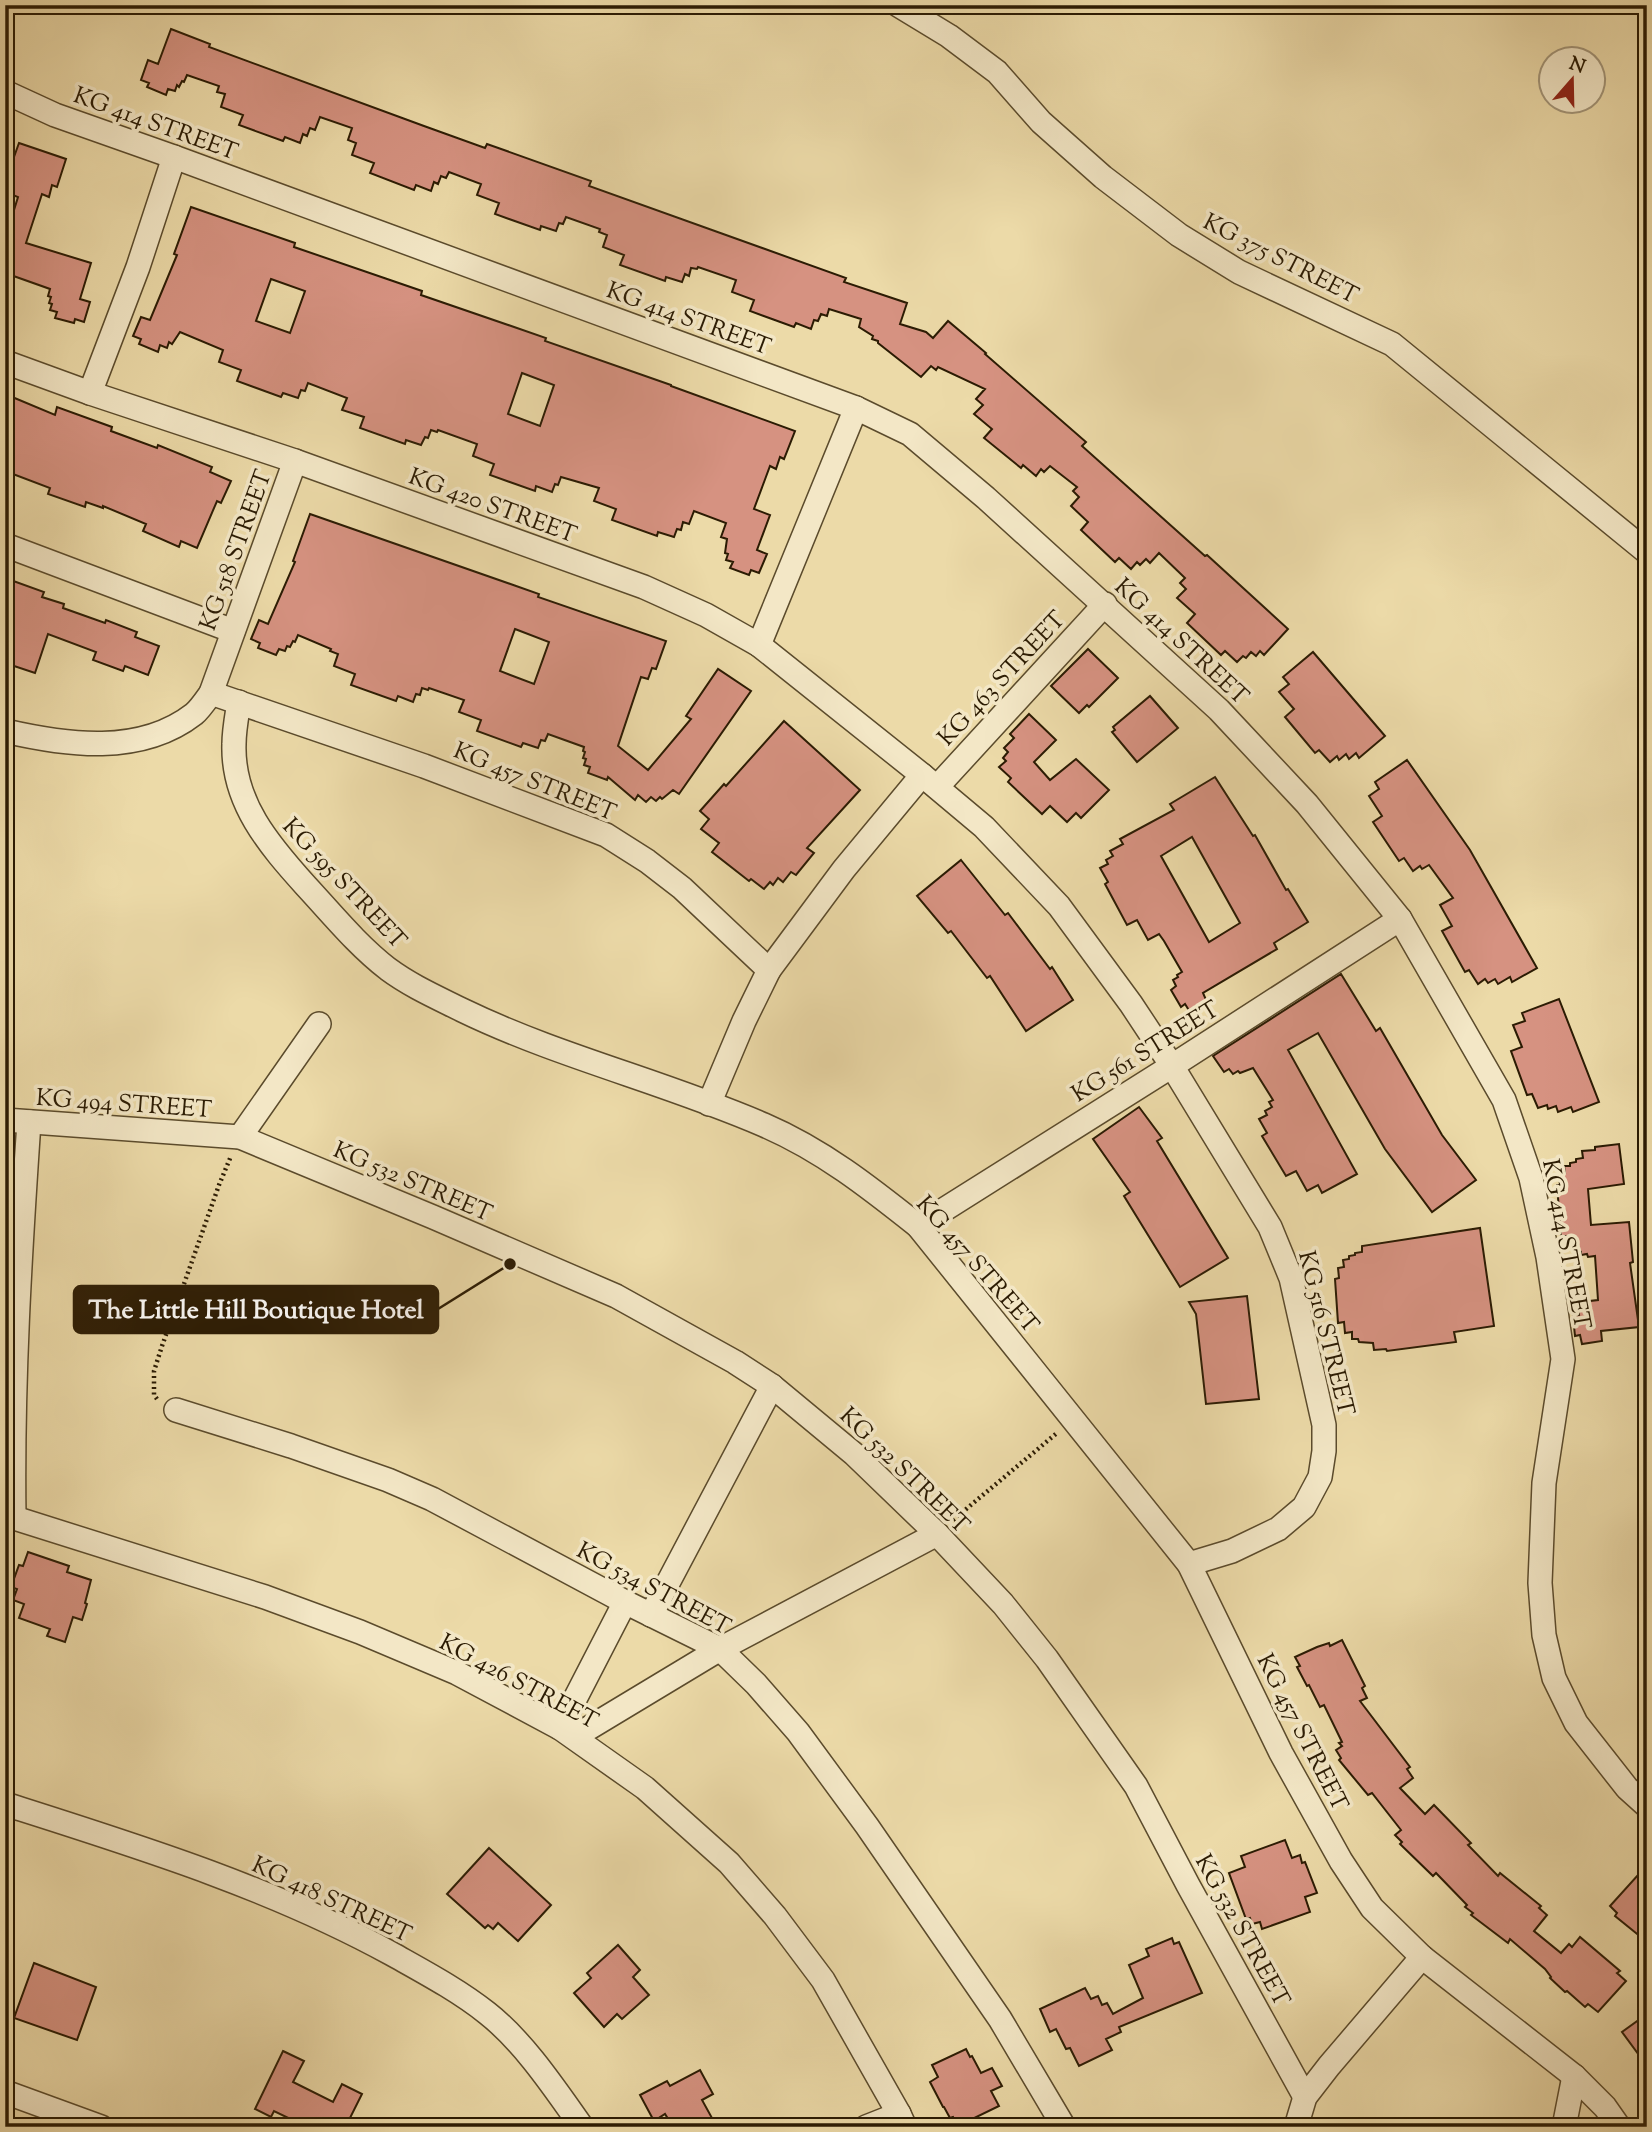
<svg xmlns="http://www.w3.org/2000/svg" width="1652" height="2132" viewBox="0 0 1652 2132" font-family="'Sorts Mill Goudy',serif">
<rect width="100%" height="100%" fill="#ecdaa8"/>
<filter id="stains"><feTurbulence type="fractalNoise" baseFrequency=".00286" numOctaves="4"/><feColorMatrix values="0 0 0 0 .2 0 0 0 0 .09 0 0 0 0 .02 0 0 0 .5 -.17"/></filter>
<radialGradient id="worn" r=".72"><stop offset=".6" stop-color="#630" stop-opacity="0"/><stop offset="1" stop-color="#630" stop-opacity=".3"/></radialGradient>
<!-- building -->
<g fill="#d69281" stroke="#2b1b03" stroke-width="2" fill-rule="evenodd">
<polygon points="171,29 210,44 209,47 424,126 485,148 487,144 591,181 589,186 846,278 844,282 907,303 900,324 926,332 933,338 948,321 986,353 985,354 1086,442 1082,446 1205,556 1207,555 1288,629 1264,655 1260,651 1256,656 1251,652 1246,658 1243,656 1237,662 1225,651 1221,655 1187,623 1195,614 1177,598 1186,589 1180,583 1185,578 1159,553 1150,563 1146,559 1140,565 1137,562 1131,569 1119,558 1115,562 1081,530 1088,522 1071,506 1079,497 1073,491 1077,487 1050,466 1044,472 1041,469 1036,476 1023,465 1021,468 984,438 992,429 974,414 983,405 976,399 985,389 938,367 936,370 931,366 921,377 878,343 878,341 872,339 873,336 859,327 861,319 829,309 827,316 821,314 818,321 814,320 811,329 796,323 794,327 750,311 754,300 732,292 736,280 698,267 697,269 691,268 689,276 685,274 682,282 666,277 665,281 620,265 624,255 603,247 607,235 599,232 600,229 566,217 563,224 559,223 556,231 541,226 540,230 495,214 499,203 477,195 481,184 449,172 446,178 441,176 438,184 434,182 431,191 416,185 414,190 370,173 374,163 352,155 356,143 348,140 352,128 320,117 315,130 310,128 307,136 303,134 300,143 285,137 283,141 239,125 243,115 221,107 225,94 217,92 219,86 187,75 184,82 182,81 179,87 177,85 175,91 168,89 166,95 147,87 149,83 141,80 148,60 158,64"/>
<polygon points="19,143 66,159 57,187 52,185 49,197 42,194 26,243 91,263 80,299 90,302 84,322 75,319 74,323 55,318 57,312 50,310 52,304 49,303 51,297 48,296 50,289 5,273 5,239 18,197 5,192 5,182"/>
<path d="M191 207 295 243 294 247 422 291 421 295 546 338 545 341 671 385V386L795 431 784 459 780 457 776 469 770 466 754 509 770 515 757 550 767 554 759 573 751 570 749 575 730 568 733 562 726 560 728 554 725 553 727 539 721 537 726 523 694 511 689 524 683 522 681 530 677 529 674 537 658 532 657 536 612 520 616 509 594 501 599 488 561 477 558 485 555 484 552 492 536 486 535 491 490 475 494 464 473 456 477 444 438 430 437 432 431 430 428 438 425 437 421 445 406 440 405 444 360 428 364 417 342 410 347 398 308 383 305 391 301 390 298 398 283 393 281 397 237 381 241 370 219 362 223 350 180 332 172 344 169 342 167 348 160 345 158 352 139 344 141 339 133 336 141 317 150 320 177 255 174 254ZM271 279 305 291 290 333 256 321ZM522 373 554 385 540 426 508 414Z"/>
<polygon points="5,394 55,415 57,407 112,427 111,431 157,448 158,445 212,467 210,472 231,481 221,503 217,501 197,548 181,541 179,547 143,531 146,524 103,506 103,508 86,502 85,507 48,494 50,488 5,471"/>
<path d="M310 514 539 594 538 597 666 641 656 669 652 668 648 679 641 677 618 746 648 770 691 719 686 716 718 669 751 691 679 794 673 790 662 799 660 797 656 801 651 797 646 802 638 795 635 800 608 777 607 780 588 773 590 767 584 765 586 759 583 758 585 752 583 751 584 747 548 734 545 741 541 740 538 748 523 743 521 747 477 731 481 720 459 712 464 700 429 688 428 690 422 688 420 695 416 694 413 702 398 696 396 701 351 685 355 674 334 666 338 654 330 651 331 649 298 635 295 642 293 641 290 647 287 646 285 651 279 649 276 655 258 648 260 643 251 639 259 620 268 624 295 562 293 561ZM515 629 549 642 534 684 500 671Z"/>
<polygon points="5,578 44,592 42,597 64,604 63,608 105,623 106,620 137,632 135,637 159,646 148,675 125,666 123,671 93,660 96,652 48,634 35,673 5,663"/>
<polygon points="1088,649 1118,678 1089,707 1087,705 1079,713 1051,686"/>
<polygon points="1313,652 1385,736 1359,758 1356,753 1349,759 1346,754 1339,760 1337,756 1330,762 1319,750 1315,753 1285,717 1294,709 1279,692 1289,684 1283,677"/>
<polygon points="1150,696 1178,728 1137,762 1112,732 1115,730 1113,727"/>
<polygon points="1029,714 1056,740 1034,762 1050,780 1076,759 1109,790 1081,818 1076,813 1067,822 1050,806 1042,814 1008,782 1011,778 999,767 1006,761 1003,758 1008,752 1004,748 1014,738 1010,734"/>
<polygon points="784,721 860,790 807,848 814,853 796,875 791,872 783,882 778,878 773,885 770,882 764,889 751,879 749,881 712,852 719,843 701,829 709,819 700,811 724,784 726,786"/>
<polygon points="1407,760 1470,850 1537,968 1512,982 1510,977 1498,984 1495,979 1488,983 1485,979 1478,984 1469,970 1465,972 1442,931 1452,926 1440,905 1453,898 1429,865 1422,869 1420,866 1413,871 1404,858 1399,861 1373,822 1382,816 1369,796 1379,789 1375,782"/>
<path d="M1215 777 1253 836 1255 835 1286 890 1288 889 1308 922 1274 943 1277 949 1203 993 1207 1002 1190 1012 1185 1004 1181 1007 1171 990 1176 986 1173 980 1178 977 1177 975 1182 972 1164 941 1159 934 1148 940 1137 920 1127 925 1105 884 1108 882 1100 868 1108 864 1106 860 1113 856 1110 851 1123 844 1120 839 1174 810 1170 804ZM1192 837 1240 923 1209 942 1161 856Z"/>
<polygon points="961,860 1005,915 1008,913 1050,969 1052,967 1073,1000 1026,1031 990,976 987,978 951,931 948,933 917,896"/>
<polygon points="1341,974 1376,1031 1380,1028 1442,1135 1476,1180 1432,1212 1385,1149 1318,1033 1288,1050 1357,1174 1322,1193 1318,1185 1307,1191 1296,1171 1286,1176 1262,1136 1267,1133 1259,1119 1267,1115 1265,1111 1272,1107 1269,1102 1273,1100 1253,1068 1240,1073 1238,1071 1233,1074 1229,1069 1224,1072 1213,1056"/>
<polygon points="1559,999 1599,1102 1573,1112 1571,1107 1558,1112 1556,1106 1548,1109 1547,1105 1538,1108 1532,1094 1527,1095 1511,1051 1522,1047 1513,1025 1525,1021 1522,1013"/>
<polygon points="1139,1107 1162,1138 1157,1141 1228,1258 1180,1287 1124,1196 1130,1192 1093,1139"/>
<polygon points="1619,1144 1624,1184 1588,1189 1591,1225 1629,1222 1633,1262 1630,1263 1639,1327 1601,1331 1602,1341 1582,1344 1580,1335 1575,1336 1573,1316 1579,1315 1578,1308 1584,1307 1584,1304 1590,1304 1590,1301 1598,1300 1595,1256 1588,1257 1587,1254 1581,1255 1581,1252 1575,1253 1574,1246 1567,1246 1566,1236 1561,1236 1557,1185 1560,1185 1559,1174 1565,1173 1564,1166 1570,1166 1570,1163 1576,1162 1576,1159 1583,1158 1582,1151 1595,1150 1595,1147"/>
<polygon points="1480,1228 1494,1326 1454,1332 1456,1342 1387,1351 1386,1349 1374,1350 1373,1343 1359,1342 1358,1339 1352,1339 1352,1332 1345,1333 1344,1322 1338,1323 1335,1279 1339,1278 1338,1268 1344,1267 1343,1260 1349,1259 1349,1256 1355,1255 1355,1253 1362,1252 1362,1246"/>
<polygon points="1247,1296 1259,1399 1206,1404 1196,1314 1189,1302"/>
<polygon points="28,1552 69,1566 67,1572 91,1580 85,1603 87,1604 82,1620 73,1617 65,1642 47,1636 50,1629 19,1618 24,1604 13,1600 17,1589 11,1587 19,1565 23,1566"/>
<polygon points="1342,1640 1365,1686 1362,1688 1367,1698 1360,1701 1410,1767 1407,1769 1413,1778 1400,1788 1425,1814 1434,1805 1471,1843 1468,1845 1498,1876 1500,1873 1541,1906 1539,1908 1547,1915 1534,1931 1561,1953 1569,1944 1572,1947 1580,1937 1620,1971 1617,1973 1626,1981 1598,2012 1588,2004 1585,2007 1567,1991 1565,1992 1550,1978 1551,1977 1545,1969 1510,1939 1508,1943 1471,1915 1473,1913 1465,1907 1467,1905 1436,1873 1433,1876 1400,1844 1402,1842 1395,1835 1401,1830 1372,1793 1368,1795 1339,1760 1341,1758 1336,1750 1342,1746 1339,1743 1342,1742 1324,1705 1320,1707 1309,1685 1307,1686 1297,1667 1300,1666 1295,1657 1317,1647 1329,1643 1330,1646"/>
<polygon points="1285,1840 1292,1858 1300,1855 1302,1863 1305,1862 1317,1893 1305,1897 1310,1912 1262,1929 1260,1922 1252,1924 1250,1918 1246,1919 1229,1873 1245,1867 1241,1856"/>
<polygon points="489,1848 551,1905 518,1941 498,1923 493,1929 488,1925 485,1928 447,1894"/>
<polygon points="1647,1865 1647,1942 1615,1916 1617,1913 1610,1906"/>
<polygon points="1172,1938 1174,1944 1179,1942 1202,1993 1119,2027 1121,2032 1106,2039 1112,2050 1079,2066 1070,2048 1066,2049 1056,2029 1050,2032 1040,2009 1085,1988 1091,1999 1098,1996 1102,2005 1107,2003 1113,2014 1143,1998 1129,1965 1149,1956 1146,1949"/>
<polygon points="618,1945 640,1970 633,1977 649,1995 622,2019 617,2014 604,2027 574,1993 591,1978 587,1973"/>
<polygon points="34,1963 96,1987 77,2040 14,2018"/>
<polygon points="1647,2014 1647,2066 1622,2032"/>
<polygon points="966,2049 970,2057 972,2056 981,2073 992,2068 1002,2086 991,2091 999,2106 958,2126 953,2117 950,2118 944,2107 943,2107 930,2082 938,2077 932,2065"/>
<polygon points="283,2051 304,2061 293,2082 333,2102 342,2084 362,2094 347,2124 338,2120 335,2127 307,2127 274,2111 271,2117 255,2109"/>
<polygon points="700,2070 713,2094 702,2100 712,2118 696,2127 691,2120 679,2127 673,2127 665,2114 654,2121 640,2095 667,2081 670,2086"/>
</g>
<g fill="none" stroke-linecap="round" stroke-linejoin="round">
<!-- street casing -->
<g stroke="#5b4b2c" stroke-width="26">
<g id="street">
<polyline points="898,5 949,36 997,72 1041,122 1103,177 1179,235 1239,272 1392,344 1647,552"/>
<polyline points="5,92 55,115 174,157 856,408 910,434 986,498 1219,710 1307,804 1400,919 1504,1100 1531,1178 1548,1257 1563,1359 1544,1483 1540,1583 1544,1635 1554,1678 1576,1723 1627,1788 1647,1806"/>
<polyline points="5,362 90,393 295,461 644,587 706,615 759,645 922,775 984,827 1059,906 1131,1004 1172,1066 1270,1227 1291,1278 1324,1425 1324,1451 1320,1477 1304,1507 1278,1529 1232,1551 1189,1564"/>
<polyline points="90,393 138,267 174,157"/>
<polyline points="5,545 233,631"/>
<polyline points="759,645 856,408"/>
<polyline points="211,693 424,766 606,835 647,861 682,888 769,970 744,1021 709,1104"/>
<path d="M239 702C237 715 234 730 234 744 232 802 269 845 306 886 332 914 357 945 388 969 411 986 436 997 462 1010 559 1057 665 1082 764 1125 822 1150 869 1187 918 1226L1189 1564 1281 1753 1341 1861 1372 1908 1422 1957 1574 2076 1605 2107 1619 2127"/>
<path d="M5 731C66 745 140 756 194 714 200 709 206 700 211 693L295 461"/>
<polyline points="937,787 1105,604"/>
<polyline points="769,970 844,869 922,775"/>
<polyline points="5,1120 240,1137 433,1217 616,1296 735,1362 772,1386 854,1454 937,1534 1003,1604 1047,1659 1136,1786 1188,1885 1305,2097"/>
<polyline points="240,1137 319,1024"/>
<polyline points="918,1226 1172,1066 1400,919"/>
<polyline points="176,1410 291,1446 388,1480 432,1499 625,1602 720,1649 756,1684 798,1732 867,1826 1000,2019 1064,2127"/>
<polyline points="5,1515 265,1597 360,1632 457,1673 560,1728 645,1788 729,1863 775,1916 823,1980 899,2114 905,2127"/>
<path d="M14 1517C12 1385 20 1254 29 1122"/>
<polyline points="651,1615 772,1386"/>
<polyline points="560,1728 625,1602"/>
<polyline points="574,1737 720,1649 937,1534"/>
<path d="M5 1804C137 1846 270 1887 392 1954 424 1972 458 1990 487 2013 524 2042 555 2089 582 2127"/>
<polyline points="5,2092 101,2127"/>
<polyline points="866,2127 899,2114"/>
<polyline points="1296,2127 1305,2097 1329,2066 1422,1957"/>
<polyline points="1564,2127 1574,2076"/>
</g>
</g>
<!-- path -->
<g stroke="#2b1b03" stroke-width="4.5" stroke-dasharray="2 3.5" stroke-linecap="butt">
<polyline points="157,1399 154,1395 154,1371 162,1346 219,1185 231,1156"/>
<polyline points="953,1520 1057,1433"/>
</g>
<!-- street -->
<use href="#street" stroke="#f3e7c6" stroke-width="23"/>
</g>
<g text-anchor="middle" stroke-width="7" stroke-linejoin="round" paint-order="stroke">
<!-- street labels -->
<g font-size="24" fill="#2b1b03" stroke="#f3e7c6">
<text transform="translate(156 123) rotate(20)" y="8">KG 414 STREET</text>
<text transform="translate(1281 258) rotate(27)" y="8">KG 375 STREET</text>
<text transform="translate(689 318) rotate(20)" y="8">KG 414 STREET</text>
<text transform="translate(493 505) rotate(20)" y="8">KG 420 STREET</text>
<text transform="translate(235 550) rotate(-70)" y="8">KG 518 STREET</text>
<text transform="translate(1182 641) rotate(43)" y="8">KG 414 STREET</text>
<text transform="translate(1001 678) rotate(-47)" y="8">KG 463 STREET</text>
<text transform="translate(535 781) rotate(22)" y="8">KG 457 STREET</text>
<text transform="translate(345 883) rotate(47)" y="8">KG 595 STREET</text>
<text transform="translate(1145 1051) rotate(-32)" y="8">KG 561 STREET</text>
<text transform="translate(124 1103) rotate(4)" y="8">KG 494 STREET</text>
<text transform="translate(413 1181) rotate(23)" y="8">KG 532 STREET</text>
<text transform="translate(1567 1244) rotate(79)" y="8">KG 414 STREET</text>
<text transform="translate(978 1264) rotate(49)" y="8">KG 457 STREET</text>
<text transform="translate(1327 1333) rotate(76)" y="8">KG 516 STREET</text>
<text transform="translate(905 1470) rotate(44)" y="8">KG 532 STREET</text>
<text transform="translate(654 1588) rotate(28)" y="8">KG 534 STREET</text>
<text transform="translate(519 1681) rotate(28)" y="8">KG 426 STREET</text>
<text transform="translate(1303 1732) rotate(63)" y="8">KG 457 STREET</text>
<text transform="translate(332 1899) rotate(25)" y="8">KG 418 STREET</text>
<text transform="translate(1243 1930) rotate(61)" y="8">KG 532 STREET</text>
</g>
</g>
<!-- callouts -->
<path fill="none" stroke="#2b1b03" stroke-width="2.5" d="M510 1264L438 1309"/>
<circle fill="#2b1b03" stroke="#f3e7c6" stroke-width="2.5" cx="510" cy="1264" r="7"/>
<rect fill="#2b1b03" stroke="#2b1b03" stroke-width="2.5" x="74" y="1286" width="364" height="47" rx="7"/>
<g font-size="26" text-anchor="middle" font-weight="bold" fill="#fff">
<text x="256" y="1318">The Little Hill Boutique Hotel</text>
</g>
<!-- margin -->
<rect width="1652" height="2132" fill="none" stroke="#ecdaa8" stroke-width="28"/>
<rect x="7" y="7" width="1638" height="2118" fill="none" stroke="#2b1b03" stroke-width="3.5"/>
<rect x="14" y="14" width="1624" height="2104" fill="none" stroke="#2b1b03" stroke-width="2"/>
<!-- north arrow -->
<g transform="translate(1572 80) rotate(20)"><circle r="33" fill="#f3e7c6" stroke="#a39578" stroke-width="2"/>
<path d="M0-5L12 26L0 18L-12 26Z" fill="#8f2418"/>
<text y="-10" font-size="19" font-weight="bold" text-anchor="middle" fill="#2b1b03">N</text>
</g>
<rect width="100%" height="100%" filter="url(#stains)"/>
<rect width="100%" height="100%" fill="url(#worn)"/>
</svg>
